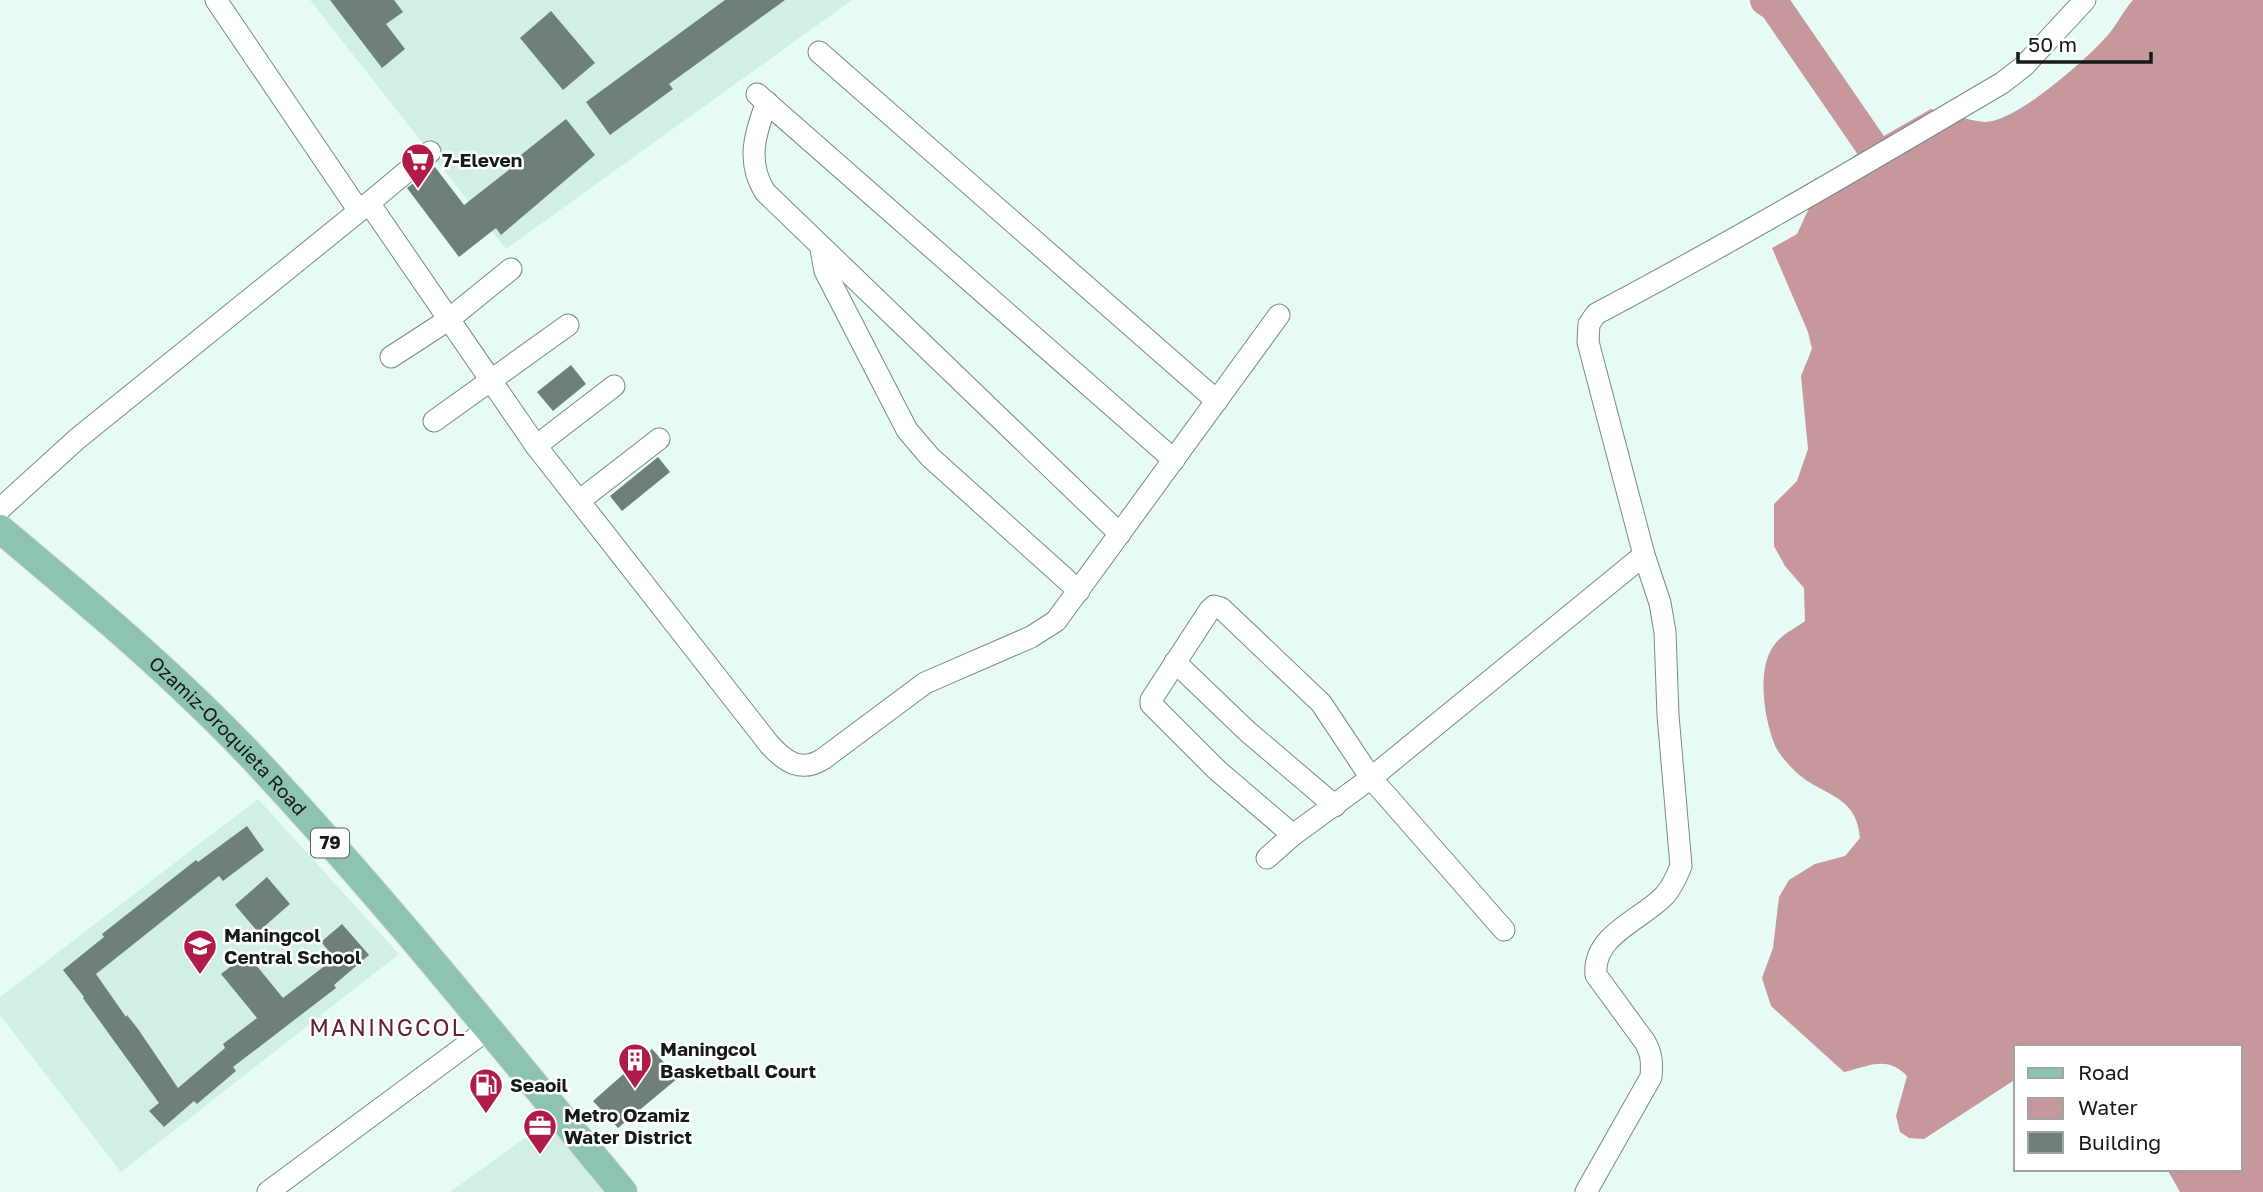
<svg xmlns="http://www.w3.org/2000/svg" width="2263" height="1192" viewBox="0 0 2263 1192" font-family="'Golos Text',sans-serif">
<rect width="100%" height="100%" fill="#e6fbf3"/>
<!-- built -->
<g fill="#d1efe4">
<polygon points="310,0 852,0 506,249"/>
<polygon points="258,799 399,954 121,1172 0,1015 0,997"/>
<polygon points="551,1119 610,1192 450,1192"/>
</g>
<!-- water -->
<path fill="#c6979c" d="M2133 0H2263V1192H2180L2167 1169H2240V1047H2016V1079L1924 1139 1909 1138 1900 1132 1896 1116 1907 1076C1887 1055 1869 1066 1844 1072L1771 1006 1762 978 1773 948 1779 897 1789 880 1815 864 1845 856 1860 838C1857 792 1818 796 1793 769 1786 762 1777 752 1774 743 1764 717 1756 667 1775 644 1781 635 1796 628 1805 621L1804 588 1785 566 1774 546V504L1797 481 1808 449 1801 376 1812 349 1808 332 1772 248 1797 234 1811 204 1828 176 1870 144 1931 109C1948 113 1966 120 1984 122 2014 124 2087 59 2107 36 2117 25 2123 11 2133 0Z"/>
<g fill="none" stroke-linecap="round" stroke-linejoin="round">
<!-- river -->
<polyline stroke="#c6979c" stroke-width="32" points="1766,0 1775,6 1870,144"/>
</g>
<!-- building -->
<g fill="#6e8079">
<polygon points="330,0 394,0 403,12 386,24 405,49 382,68"/>
<polygon points="725,0 785,0 669,84 673,89 610,135 586,102"/>
<polygon points="551,11 595,63 563,90 520,38"/>
<polygon points="566,119 595,155 501,235 496,228 459,257 407,188 435,167 464,205 510,169 507,166"/>
<polygon points="571,365 586,384 553,411 537,392"/>
<polygon points="658,457 670,472 622,511 610,496"/>
<polygon points="247,826 264,850 223,881 219,876 96,974 126,1017 127,1015 138,1029 178,1088 225,1048 223,1044 257,1018 221,974 247,954 283,998 335,958 321,942 342,924 369,955 334,985 336,988 233,1067 236,1071 197,1104 194,1101 164,1127 149,1111 159,1103 83,998 84,997 63,970 104,937 102,934 196,860 198,862"/>
<polygon points="267,877 290,904 258,932 235,905"/>
<polygon points="652,1049 678,1078 618,1128 593,1101"/>
</g>
<g fill="none" stroke-linecap="round" stroke-linejoin="round">
<!-- minor casing -->
<g stroke="#788a83" stroke-width="23">
<g id="minor">
<polyline points="216,0 359,211"/>
<polyline points="819,52 1217,401"/>
<polyline points="757,94 1174,460"/>
<path d="M767 102C755 133 746 162 765 192L1120 534"/>
<polyline points="369,203 430,152"/>
<polyline points="821,249 825,271 907,430 930,457 1079,591"/>
<polyline points="391,357 448,320 511,269"/>
<polyline points="434,421 568,325"/>
<path d="M536 446 769 744C785 762 801 773 823 759L925 683 1031 637 1056 621 1279 315"/>
<polyline points="579,501 659,439"/>
<polyline points="0,509 77,439 369,203 536,446 614,386"/>
<polyline points="1175,662 1247,731 1335,806"/>
<polyline points="1293,835 1217,770 1151,704 1151,700 1209,611 1214,606 1221,608 1321,703 1371,778 1504,930"/>
<polyline points="1267,858 1293,835 1371,778 1644,555"/>
<polyline points="268,1192 488,1029"/>
<path d="M1586 1192 1651 1077C1652 1063 1652 1054 1645 1042L1596 975C1592 935 1642 920 1665 895 1672 887 1677 876 1681 866L1668 715 1665 632 1660 603 1644 555 1588 342 1589 324 1596 314C1734 241 1868 162 2002 83L2024 66 2085 0"/>
</g>
</g>
<!-- major casing -->
<g stroke="#d9dbda" stroke-width="30">
<g id="major">
<path id="s1" d="M0 529C88 603 176 676 255 760 384 898 502 1046 623 1192"/>
</g>
</g>
<!-- minor -->
<use href="#minor" stroke="#fff" stroke-width="21"/>
<!-- major -->
<use href="#major" stroke="#8ec2b3" stroke-width="28"/>
</g>
<!-- icons -->
<defs>
<g id="supermarket-pin" transform="scale(1.75)"><path d="M0 17L-7.5 6A9.5 9.5 0 1 1 7.5 6Z" fill="#af1c47" stroke="#fff"/><path d="M-6-5.5h2.5l.6 2H6L4.5 2H-2.5L-4.4-4H-6ZM-1.5 3.2a1.3 1.3 0 1 0 .1 0ZM3 3.2a1.3 1.3 0 1 0 .1 0Z" fill="#fff"/></g>
<g id="school-pin" transform="scale(1.75)"><path d="M0 17L-7.5 6A9.5 9.5 0 1 1 7.5 6Z" fill="#af1c47" stroke="#fff"/><path d="M0-5L7-2L0 1L-7-2ZM-4 1L0 2.5L4 1V4Q0 6-4 4Z" fill="#fff"/></g>
<g id="building-pin" transform="scale(1.75)"><path d="M0 17L-7.5 6A9.5 9.5 0 1 1 7.5 6Z" fill="#af1c47" stroke="#fff"/><path d="M-4-6H4V6H1V3H-1V6H-4ZM-2.5-4.3h1.7v1.8h-1.7ZM.8-4.3h1.7v1.8H.8ZM-2.5-1h1.7V.8h-1.7ZM.8-1h1.7V.8H.8Z" fill="#fff"/></g>
<g id="fuel-pin" transform="scale(1.75)"><path d="M0 17L-7.5 6A9.5 9.5 0 1 1 7.5 6Z" fill="#af1c47" stroke="#fff"/><path d="M-5.5-6h7V0h2V4h1.3V-2.5L3-4.5l.8-.8L6-3V5H2.5V1h-1V6h-7ZM-4.2-4.7v3.2H.2V-4.7Z" fill="#fff"/></g>
<g id="office-pin" transform="scale(1.75)"><path d="M0 17L-7.5 6A9.5 9.5 0 1 1 7.5 6Z" fill="#af1c47" stroke="#fff"/><path d="M-6-3h4V-5.5h4V-3h4V5H-6ZM-1-4.5V-3h2v-1.5ZM-6 0V1H6V0Z" fill="#fff"/></g>
</defs>
<g fill-rule="evenodd">
<use href="#supermarket-pin" x="418" y="160"/>
<use href="#school-pin" x="200" y="946"/>
<use href="#building-pin" x="635" y="1060"/>
<use href="#fuel-pin" x="486" y="1085"/>
<use href="#office-pin" x="540" y="1126"/>
</g>
<g text-anchor="middle" stroke-width="5" stroke-linejoin="round" paint-order="stroke">
<!-- shield labels -->
<rect fill="#fff" stroke="#5a5f5d" stroke-width="2" x="311" y="828.5" width="38" height="29" rx="5"/>
<g font-size="18" font-weight="bold" fill="#141b18">
<text x="330" y="849">79</text>
</g>
<!-- poi labels -->
<g font-size="19" font-weight="bold" fill="#141b18" stroke="#fff" text-anchor="start">
<text x="442" y="167">7-Eleven</text>
<text x="224" y="942">Maningcol<tspan x="224" dy="22">Central School</tspan></text>
<text x="660" y="1056">Maningcol<tspan x="660" dy="22">Basketball Court</tspan></text>
<text x="510" y="1092">Seaoil</text>
<text x="564" y="1122">Metro Ozamiz<tspan x="564" dy="22">Water District</tspan></text>
</g>
<!-- street labels -->
<g font-size="19" fill="#141b18" stroke="#fff">
<text dy="7" stroke="none"><textPath href="#s1" startOffset="308">Ozamiz-Oroquieta Road</textPath></text>
</g>
<!-- quarter labels -->
<g font-size="23" letter-spacing="2" fill="#672230" stroke="#fff">
<text x="388" y="1036">MANINGCOL</text>
</g>
</g>
<!-- legend -->
<rect x="2014" y="1045" width="228" height="126" fill="#ffffff" stroke="#a1a4a3" stroke-width="2"/>
<rect x="2028" y="1068" width="35" height="10" fill="#8ec2b3" stroke="#a1a4a3" stroke-width="2"/>
<text x="2078" y="1080" font-size="21" fill="#141b18">Road</text>
<rect x="2028" y="1098" width="35" height="21" fill="#c6979c" stroke="#a1a4a3" stroke-width="2"/>
<text x="2078" y="1115" font-size="21" fill="#141b18">Water</text>
<rect x="2028" y="1132" width="35" height="21" fill="#6e8079" stroke="#a1a4a3" stroke-width="2"/>
<text x="2078" y="1150" font-size="21" fill="#141b18">Building</text>
<!-- scale -->
<path d="M2018 52v10h133v-10" fill="none" stroke="#141b18" stroke-width="3.5"/>
<text x="2028" y="52" font-size="21" fill="#141b18" stroke="#ffffff" stroke-width="5" paint-order="stroke">50 m</text>
</svg>
